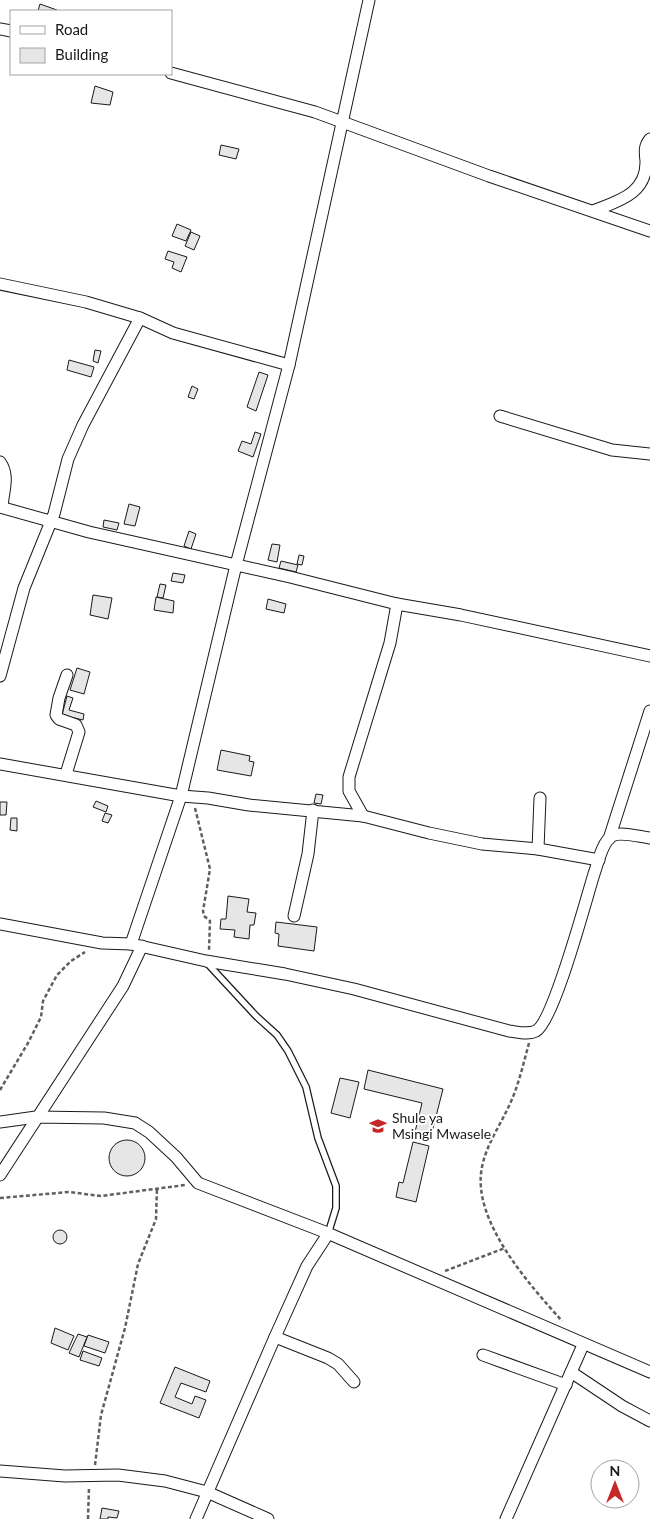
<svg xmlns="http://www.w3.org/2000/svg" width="650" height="1519" viewBox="0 0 650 1519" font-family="Lato,sans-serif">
<rect width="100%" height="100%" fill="#fff"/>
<!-- building -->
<g fill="#e6e6e6" stroke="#1a1a1a">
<polygon points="40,4 57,10 57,11 38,11"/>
<polygon points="95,86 113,92 110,105 91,103"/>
<polygon points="221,145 239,149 236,159 219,155"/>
<polygon points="177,224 191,230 186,241 172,236"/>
<polygon points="191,232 200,236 194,250 185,246"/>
<polygon points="168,251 187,257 181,272 172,268 174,262 165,259"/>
<polygon points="95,350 101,351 98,363 93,361"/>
<polygon points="69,360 94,367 91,377 67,370"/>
<polygon points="259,372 268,375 256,411 247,407"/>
<polygon points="192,386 198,389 194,399 188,397"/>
<polygon points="255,432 261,434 253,457 238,451 242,441 251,444"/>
<polygon points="129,504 140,507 135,526 124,524"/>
<polygon points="104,520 119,523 117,530 103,527"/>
<polygon points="189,531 196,534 191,549 184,546"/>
<polygon points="272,544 280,545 277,562 268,560"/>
<polygon points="299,555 304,556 302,565 297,564"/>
<polygon points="281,561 298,565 296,572 279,568"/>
<polygon points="173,573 185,575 183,583 171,581"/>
<polygon points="160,584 166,585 163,598 157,597"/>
<polygon points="93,595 112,598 108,619 90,615"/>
<polygon points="156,597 174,601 173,613 154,610"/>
<polygon points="268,599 286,604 284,613 266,609"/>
<polygon points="77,668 90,672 84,694 70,690"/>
<polygon points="67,696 73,698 69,710 84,714 83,720 62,715"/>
<polygon points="221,750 250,756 249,761 254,762 251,776 217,770"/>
<polygon points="316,794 323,795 321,804 314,803"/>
<polygon points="96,801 108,806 106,812 93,807"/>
<polygon points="0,802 7,802 6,815 0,815"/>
<polygon points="105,813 112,815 108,823 102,821"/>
<polygon points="11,818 17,818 17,831 10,830"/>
<polygon points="228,896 249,899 247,912 256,913 254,925 250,925 249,939 234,937 235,930 220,929 221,919 226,919"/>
<polygon points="276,922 317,927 314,951 278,946 279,934 275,933"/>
<polygon points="368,1070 443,1089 431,1136 415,1132 422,1103 364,1089"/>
<polygon points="340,1078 359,1082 350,1118 331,1113"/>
<circle cx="127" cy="1158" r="18"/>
<polygon points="413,1142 429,1146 416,1202 396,1197 399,1182 403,1183"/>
<circle cx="60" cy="1237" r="7"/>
<polygon points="55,1328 74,1336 68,1350 51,1343"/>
<polygon points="78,1334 87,1337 79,1357 69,1353"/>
<polygon points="88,1335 109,1342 105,1353 84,1346"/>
<polygon points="83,1351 102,1358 99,1366 80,1360"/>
<polygon points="175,1367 210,1381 206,1392 181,1383 175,1397 192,1404 195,1396 206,1400 199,1418 160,1403"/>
<polygon points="102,1508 119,1511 117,1518 108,1517 108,1519 100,1519"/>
</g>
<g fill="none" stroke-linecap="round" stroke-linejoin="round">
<!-- service casing -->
<g stroke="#1a1a1a" stroke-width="8">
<polyline id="service" points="207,963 256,1016 277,1035 288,1051 306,1087 318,1138 336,1186 336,1208 328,1234"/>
</g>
<!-- minor casing -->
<g stroke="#1a1a1a" stroke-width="13">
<g id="minor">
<polyline points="0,29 11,31"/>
<polyline points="171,73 315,112 489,176 650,231"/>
<path d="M593 211C618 201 647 194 646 161 645 152 644 146 650 139"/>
<polyline points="0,284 86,302 140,318 83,425 68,459 54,514 24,588 0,676"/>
<polyline points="140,318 173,333 289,365"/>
<polyline points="500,416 612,450 650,454"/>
<path d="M0 462C10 476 3 491 2 507"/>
<polyline points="0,507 89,532 290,577 397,604 461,615 650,656"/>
<polyline points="0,764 181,796 208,798 249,805 363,816 429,833 482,844 538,849 599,860"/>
<polyline points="66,774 79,732 76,725 59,719 56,715 59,698 67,675"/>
<polyline points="363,816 349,791 349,777 390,643 397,604"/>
<polyline points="609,839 650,711"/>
<polyline points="538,849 540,798"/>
<polyline points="294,916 308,854 313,810"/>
<path d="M0 924 102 943 131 944 206 961 285 974 354 989 509 1031C518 1032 528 1035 536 1031 554 1021 586 899 594 874 598 863 602 842 612 836 620 831 640 837 650 838"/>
<polyline points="131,944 181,796 236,565 289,365 369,0"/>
<polyline points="0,1122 36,1117 104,1118 135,1123 149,1132 176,1157 198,1183 325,1232 650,1372"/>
<polyline points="0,1175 123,986 142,946"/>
<polyline points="275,1337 328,1358 338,1364 354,1382"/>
<polyline points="483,1355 566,1385"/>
<polyline points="571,1372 622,1406 650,1421"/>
<polyline points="0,1471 65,1476 118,1475 165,1481 207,1492 268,1519"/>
<polyline points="196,1519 275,1337 307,1266 328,1234"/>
<polyline points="506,1519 583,1345"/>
</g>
</g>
<!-- path -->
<g stroke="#5f5f5f" stroke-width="2.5" stroke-dasharray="4 2.5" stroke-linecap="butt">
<polyline points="195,808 210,869 203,911 204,916 210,921 209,951"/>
<path d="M529 1043C523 1065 518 1088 508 1108 499 1127 486 1146 482 1167 471 1220 529 1284 562 1321"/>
<polyline points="0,1090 28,1043 41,1017 43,1001 57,975 71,961 85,952"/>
<polyline points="0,1198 69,1192 101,1196 185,1185"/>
<polyline points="445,1271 505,1248"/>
<polyline points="95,1465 101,1415 125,1328 138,1264 156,1219 157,1188"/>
<polyline points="88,1519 89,1487"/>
</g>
<!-- service -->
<use href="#service" stroke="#fff" stroke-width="5.5"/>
<!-- minor -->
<use href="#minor" stroke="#fff" stroke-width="11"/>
</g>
<!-- icons -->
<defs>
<g id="school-bare" transform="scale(1.35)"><path d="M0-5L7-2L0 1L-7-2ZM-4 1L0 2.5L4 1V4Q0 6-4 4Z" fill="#c62828" stroke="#fff" stroke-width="2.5" paint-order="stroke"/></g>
</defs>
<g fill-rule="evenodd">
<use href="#school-bare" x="378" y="1126"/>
</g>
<g text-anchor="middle" stroke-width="4" stroke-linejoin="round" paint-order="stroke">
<!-- poi labels -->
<g font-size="14" fill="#1a1a1a" stroke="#fff" text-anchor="start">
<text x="392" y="1123">Shule ya<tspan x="392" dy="16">Msingi Mwasele</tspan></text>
</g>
</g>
<!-- legend -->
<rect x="10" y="10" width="162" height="65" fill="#ffffff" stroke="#a3a3a3"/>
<rect x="20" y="26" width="25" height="8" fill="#ffffff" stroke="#a3a3a3"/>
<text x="55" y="35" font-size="15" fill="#1a1a1a">Road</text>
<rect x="20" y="48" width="25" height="15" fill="#e6e6e6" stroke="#a3a3a3"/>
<text x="55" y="60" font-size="15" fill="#1a1a1a">Building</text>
<!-- north arrow -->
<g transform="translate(615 1484)"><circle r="24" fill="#ffffff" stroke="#a3a3a3"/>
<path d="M0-4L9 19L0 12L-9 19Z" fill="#c62828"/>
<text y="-8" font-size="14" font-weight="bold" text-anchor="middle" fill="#1a1a1a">N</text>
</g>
</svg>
